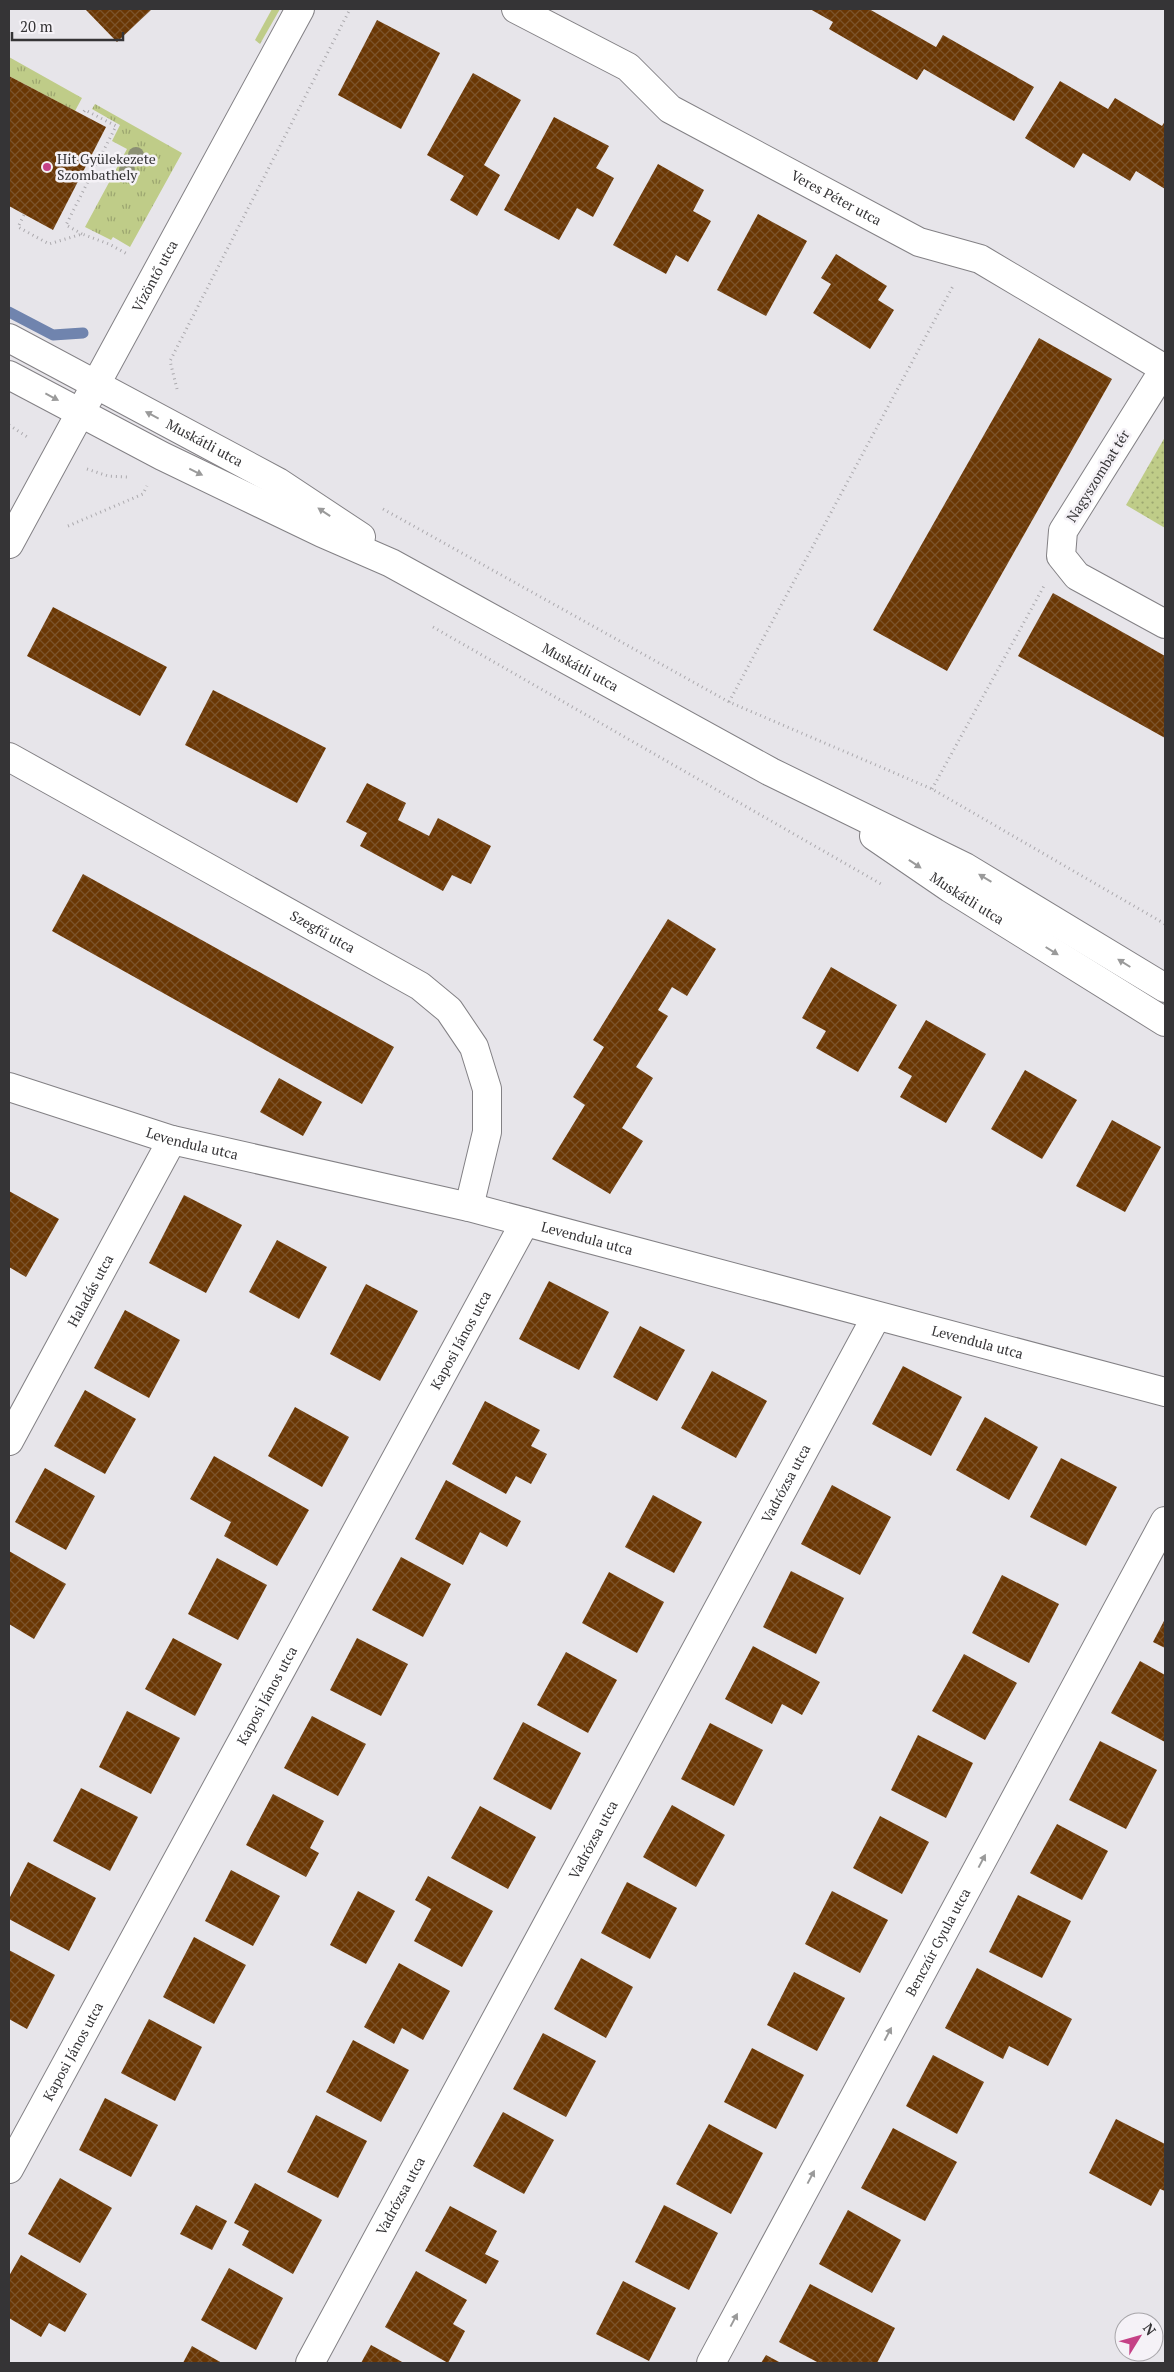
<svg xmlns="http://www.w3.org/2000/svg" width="1174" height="2372" viewBox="0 0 1174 2372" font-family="'PT Serif',serif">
<defs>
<pattern id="grass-tufts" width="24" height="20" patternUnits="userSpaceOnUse" patternTransform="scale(1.25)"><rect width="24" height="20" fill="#bfcc88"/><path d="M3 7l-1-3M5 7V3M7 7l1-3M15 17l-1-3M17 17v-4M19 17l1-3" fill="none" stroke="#9ca670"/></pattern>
<pattern id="park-dots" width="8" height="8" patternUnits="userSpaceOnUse" patternTransform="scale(1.25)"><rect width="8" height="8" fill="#bfcc88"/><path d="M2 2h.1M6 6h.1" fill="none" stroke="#9ca670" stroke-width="1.8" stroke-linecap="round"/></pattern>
<pattern id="building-cross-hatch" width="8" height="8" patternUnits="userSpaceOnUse" patternTransform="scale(1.25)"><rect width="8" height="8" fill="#6a3704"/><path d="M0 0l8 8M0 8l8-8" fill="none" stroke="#7c532a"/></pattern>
</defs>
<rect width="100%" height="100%" fill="#e7e5ea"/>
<!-- grass -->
<g fill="url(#grass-tufts)">
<polygon points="272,9 280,9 260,44 255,40"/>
<polygon points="9,57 82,98 75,111 9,76"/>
<polygon points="95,104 182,153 130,247 113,237 111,240 85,227 127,149 112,141 120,125 92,109"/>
</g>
<!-- park -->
<polygon fill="url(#park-dots)" points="1165,437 1165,528 1126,505"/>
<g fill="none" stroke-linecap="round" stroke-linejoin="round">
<!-- stream -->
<polyline stroke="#7084ae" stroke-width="11" points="9,312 53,335 83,333"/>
</g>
<!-- building -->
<g fill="url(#building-cross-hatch)">
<polygon points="85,9 152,9 117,42"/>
<polygon points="810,9 869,9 936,47 943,35 1034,87 1014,121 924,69 917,80 829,29 833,22"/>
<polygon points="377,20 440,53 401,129 338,95"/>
<polygon points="473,73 521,100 484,165 500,175 477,216 450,200 464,176 427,155"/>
<polygon points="9,76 106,127 53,230 9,206"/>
<polygon points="1060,81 1108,109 1115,98 1162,126 1165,121 1165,189 1136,171 1130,181 1083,153 1074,168 1025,138"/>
<polygon points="554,117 609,146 596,168 614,178 593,217 577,208 559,240 504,210"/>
<polygon points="658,164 704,190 693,211 711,221 688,262 676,255 666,274 613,245"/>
<polygon points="758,214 807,241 766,316 717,290"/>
<polygon points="836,254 887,286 878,300 894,310 870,349 813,313 831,284 821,278"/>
<polygon points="1039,338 1112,379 947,671 873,630"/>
<polygon points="1053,593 1165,656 1165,738 1018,656"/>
<polygon points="53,607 167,667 140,716 27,656"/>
<polygon points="213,690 326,748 297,803 185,745"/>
<polygon points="367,783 406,803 398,820 429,836 438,818 491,846 471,884 452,875 443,891 360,846 367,833 346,822"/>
<polygon points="83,874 394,1047 362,1104 52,931"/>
<polygon points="668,919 716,949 687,996 672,987 658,1010 668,1016 636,1067 653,1078 622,1128 643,1141 610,1194 552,1159 585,1105 573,1097 604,1047 593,1040"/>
<polygon points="831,967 897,1005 858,1072 816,1048 826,1031 802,1018"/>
<polygon points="926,1020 986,1054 946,1123 900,1097 912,1076 898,1068"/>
<polygon points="1025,1070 1077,1100 1042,1159 991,1129"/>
<polygon points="279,1078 322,1102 303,1136 260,1112"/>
<polygon points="1112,1120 1161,1147 1125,1212 1076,1186"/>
<polygon points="9,1191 59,1219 26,1277 9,1267"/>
<polygon points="184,1195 242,1225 206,1293 149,1263"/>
<polygon points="277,1240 327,1267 299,1319 249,1292"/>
<polygon points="549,1281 609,1312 579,1370 519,1339"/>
<polygon points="366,1284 418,1311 380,1381 330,1354"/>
<polygon points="125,1310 180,1340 149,1398 94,1368"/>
<polygon points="640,1326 685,1350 657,1401 613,1377"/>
<polygon points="903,1366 962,1397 931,1456 872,1424"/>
<polygon points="712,1371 767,1401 736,1458 681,1428"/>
<polygon points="85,1390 136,1419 105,1474 54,1446"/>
<polygon points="485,1401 540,1430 531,1446 547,1454 531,1484 516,1476 506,1494 452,1464"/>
<polygon points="295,1407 349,1437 322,1487 268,1456"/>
<polygon points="985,1417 1038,1447 1009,1500 956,1470"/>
<polygon points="214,1456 309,1510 277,1566 224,1536 231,1522 190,1499"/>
<polygon points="1061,1458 1117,1487 1086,1546 1030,1517"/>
<polygon points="45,1468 95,1496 66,1550 15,1522"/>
<polygon points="446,1480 521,1521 507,1547 480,1532 463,1565 415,1539"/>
<polygon points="832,1485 891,1517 860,1575 801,1544"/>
<polygon points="653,1495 702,1522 674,1573 625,1547"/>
<polygon points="9,1551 66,1584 34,1639 9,1624"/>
<polygon points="401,1557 451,1584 423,1637 372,1610"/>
<polygon points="217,1558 267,1585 238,1640 188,1614"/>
<polygon points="791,1571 844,1598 816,1654 763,1627"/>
<polygon points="609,1572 664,1602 637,1653 582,1623"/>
<polygon points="1002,1575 1059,1604 1029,1663 972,1633"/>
<polygon points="1165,1619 1165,1648 1153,1642"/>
<polygon points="173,1638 222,1664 195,1716 145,1689"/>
<polygon points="357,1638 408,1664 381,1716 330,1690"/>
<polygon points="753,1646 820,1682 802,1715 782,1704 772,1724 725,1699"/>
<polygon points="566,1652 617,1680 588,1733 537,1705"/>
<polygon points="964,1654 1017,1683 985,1740 932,1711"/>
<polygon points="1140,1661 1165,1675 1165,1742 1111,1713"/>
<polygon points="127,1711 180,1738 151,1794 99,1767"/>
<polygon points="312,1716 366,1744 338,1796 284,1768"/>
<polygon points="523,1722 581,1753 551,1810 493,1779"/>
<polygon points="710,1723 763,1750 734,1806 681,1779"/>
<polygon points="918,1735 973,1763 946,1818 891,1790"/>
<polygon points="1100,1741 1157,1770 1126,1829 1069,1800"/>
<polygon points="81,1788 138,1817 110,1871 53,1841"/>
<polygon points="273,1794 324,1821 310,1848 319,1853 306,1877 246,1845"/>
<polygon points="672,1805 725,1835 696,1887 643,1857"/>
<polygon points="480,1806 536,1837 508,1889 451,1858"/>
<polygon points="880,1816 929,1842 902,1894 853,1868"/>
<polygon points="1057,1824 1108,1851 1082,1900 1030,1873"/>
<polygon points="28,1862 96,1898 69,1951 9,1919 9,1899"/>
<polygon points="231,1870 280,1896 253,1946 205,1921"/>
<polygon points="428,1876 493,1911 462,1967 414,1941 431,1909 415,1900"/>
<polygon points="627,1882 677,1908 650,1959 601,1933"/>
<polygon points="358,1891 395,1911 366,1964 330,1945"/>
<polygon points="832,1891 888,1920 860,1973 805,1944"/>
<polygon points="1018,1895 1071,1921 1042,1978 989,1952"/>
<polygon points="194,1937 246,1965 214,2024 163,1997"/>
<polygon points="9,1950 55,1975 27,2029 9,2019"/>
<polygon points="581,1958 633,1987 606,2038 554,2009"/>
<polygon points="399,1963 450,1991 423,2040 402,2028 394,2044 364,2027"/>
<polygon points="977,1968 1072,2019 1048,2066 1009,2046 1003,2059 945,2028"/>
<polygon points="794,1972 845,1998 817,2051 767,2025"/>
<polygon points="149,2019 202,2047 175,2101 121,2073"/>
<polygon points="543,2033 596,2061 566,2117 513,2089"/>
<polygon points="353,2040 409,2070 381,2122 326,2092"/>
<polygon points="752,2048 804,2075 776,2129 724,2102"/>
<polygon points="933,2055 984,2082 957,2134 906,2106"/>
<polygon points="105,2098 158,2125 131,2177 79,2150"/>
<polygon points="503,2112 554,2140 524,2194 473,2166"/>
<polygon points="316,2115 367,2141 338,2198 287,2172"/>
<polygon points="1116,2119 1165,2144 1165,2191 1160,2189 1151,2206 1089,2173"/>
<polygon points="709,2124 763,2153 731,2214 676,2184"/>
<polygon points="893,2128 957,2162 925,2221 861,2188"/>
<polygon points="60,2178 112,2208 80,2263 28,2234"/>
<polygon points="255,2183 322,2220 293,2274 242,2245 249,2231 234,2223"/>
<polygon points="196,2205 227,2221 212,2250 180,2234"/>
<polygon points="664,2205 718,2233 689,2290 635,2262"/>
<polygon points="450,2206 497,2231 485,2254 499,2261 486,2284 425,2251"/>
<polygon points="848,2210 901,2240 872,2293 819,2264"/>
<polygon points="21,2255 87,2294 65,2332 49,2323 41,2337 9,2318 9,2276"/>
<polygon points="229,2268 283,2298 256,2350 201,2320"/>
<polygon points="416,2271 467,2300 453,2324 465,2331 448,2363 385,2327"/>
<polygon points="623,2281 676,2308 649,2361 596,2334"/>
<polygon points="810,2284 895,2328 877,2363 819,2363 779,2342"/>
<polygon points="371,2345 404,2363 361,2363"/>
<polygon points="192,2346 222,2363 183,2363"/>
<polygon points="766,2355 781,2363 761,2363"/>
</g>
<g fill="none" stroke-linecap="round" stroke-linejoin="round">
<!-- minor casing -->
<g stroke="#838185" stroke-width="30">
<g id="minor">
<path id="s1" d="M516 9 628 67 670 109 919 242 980 259 1165 369"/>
<polyline points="1165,368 1063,531 1061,556 1077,576 1165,624"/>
<path id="s2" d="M9 544 300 9"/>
<path id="s3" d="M9 757 420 986 449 1010 474 1047 487 1089V1132L469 1207"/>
<path id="s4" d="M9 1087 172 1140 469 1207 1165 1392"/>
<path id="s5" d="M9 1441 172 1140"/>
<path id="s6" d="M9 2169 525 1222"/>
<path id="s7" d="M310 2363 876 1317"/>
<path id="s8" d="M711 2363 1165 1521"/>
</g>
</g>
<!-- secondary casing -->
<g stroke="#838185" stroke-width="30">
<g id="secondary">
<path id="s9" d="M9 338 278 482 361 537"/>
<path id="s10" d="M9 375 162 456 322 533 391 563 771 772 965 867 1165 988"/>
<path id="s11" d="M874 836 950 888 1165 1022"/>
</g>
</g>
<!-- path -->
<g stroke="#aba9ad" stroke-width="3" stroke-dasharray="1 4" stroke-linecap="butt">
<polyline points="24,215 18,227 49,244 82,234 109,244 129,255"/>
<polyline points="82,234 66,225 116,126 85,110 82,114"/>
<polyline points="177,389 170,361 350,9"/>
<polyline points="9,425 29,438"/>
<polyline points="87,469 108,476 127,477"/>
<polyline points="383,509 729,702 932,789 1165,924"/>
<polyline points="68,526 143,494 147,486"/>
<polyline points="433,627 881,884"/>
<polyline points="729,702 953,286"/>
<polyline points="932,789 1044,586"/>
</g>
<!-- minor -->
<use href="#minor" stroke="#fff" stroke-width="28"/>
<!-- secondary -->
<use href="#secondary" stroke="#fff" stroke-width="28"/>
</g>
<!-- trees -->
<g fill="#8b8f74">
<circle cx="136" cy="155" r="8"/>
<circle cx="127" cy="170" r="8"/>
</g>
<!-- one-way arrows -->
<defs><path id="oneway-solid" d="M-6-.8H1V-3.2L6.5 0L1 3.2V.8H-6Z" transform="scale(1.25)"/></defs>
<g fill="#9a9a9a">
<use href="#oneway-solid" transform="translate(52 397) rotate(28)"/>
<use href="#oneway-solid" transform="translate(152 415) rotate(-152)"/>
<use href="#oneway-solid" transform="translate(196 472) rotate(26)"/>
<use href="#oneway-solid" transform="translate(324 512) rotate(-146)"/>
<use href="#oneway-solid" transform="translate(915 864) rotate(34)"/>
<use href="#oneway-solid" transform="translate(985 878) rotate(-149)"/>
<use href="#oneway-solid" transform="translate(1052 951) rotate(32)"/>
<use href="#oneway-solid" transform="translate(1124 963) rotate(-148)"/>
<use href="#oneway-solid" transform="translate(982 1861) rotate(-62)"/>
<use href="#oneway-solid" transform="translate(888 2034) rotate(-62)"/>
<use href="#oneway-solid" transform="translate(811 2177) rotate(-62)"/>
<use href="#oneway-solid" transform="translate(734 2320) rotate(-62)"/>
</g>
<!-- markers -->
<circle fill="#c54186" stroke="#f5f2f7" stroke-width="2" cx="47" cy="167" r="5"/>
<g text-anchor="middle" stroke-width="5" stroke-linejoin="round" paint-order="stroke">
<!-- poi labels -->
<g font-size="14" fill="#353436" stroke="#f5f2f7" text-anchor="start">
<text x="57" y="164">Hit Gyülekezete<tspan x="57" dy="16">Szombathely</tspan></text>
</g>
<!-- street labels -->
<g font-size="14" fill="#353436" stroke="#f5f2f7">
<text dy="5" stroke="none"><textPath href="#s1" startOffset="374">Veres Péter utca</textPath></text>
<text dy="5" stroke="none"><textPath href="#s2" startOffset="305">Vízöntő utca</textPath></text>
<text dy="5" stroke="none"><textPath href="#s9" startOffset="222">Muskátli utca</textPath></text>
<text transform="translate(1098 476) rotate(-58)" y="5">Nagyszombat tér</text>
<text dy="5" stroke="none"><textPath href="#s10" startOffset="642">Muskátli utca</textPath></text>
<text dy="5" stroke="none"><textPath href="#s11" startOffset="112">Muskátli utca</textPath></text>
<text dy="5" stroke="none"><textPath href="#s3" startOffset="359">Szegfű utca</textPath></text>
<text dy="5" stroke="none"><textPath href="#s4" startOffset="192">Levendula utca</textPath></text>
<text dy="5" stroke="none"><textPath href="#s4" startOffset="598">Levendula utca</textPath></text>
<text dy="5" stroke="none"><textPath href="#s5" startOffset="171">Haladás utca</textPath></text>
<text dy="5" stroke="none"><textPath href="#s6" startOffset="944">Kaposi János utca</textPath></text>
<text dy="5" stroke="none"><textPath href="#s4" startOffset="1002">Levendula utca</textPath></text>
<text dy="5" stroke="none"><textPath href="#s7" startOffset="1000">Vadrózsa utca</textPath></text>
<text dy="5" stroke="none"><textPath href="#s6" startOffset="539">Kaposi János utca</textPath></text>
<text dy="5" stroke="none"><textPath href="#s7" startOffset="595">Vadrózsa utca</textPath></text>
<text dy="5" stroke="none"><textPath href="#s8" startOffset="478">Benczúr Gyula utca</textPath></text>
<text dy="5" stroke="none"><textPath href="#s6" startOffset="134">Kaposi János utca</textPath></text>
<text dy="5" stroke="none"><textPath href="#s7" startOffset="190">Vadrózsa utca</textPath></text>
</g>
</g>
<!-- border -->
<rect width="1174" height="2372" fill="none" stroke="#353436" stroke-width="20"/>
<!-- north arrow -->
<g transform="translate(1139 2337) rotate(53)"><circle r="24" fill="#f5f2f7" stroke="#a8a6aa"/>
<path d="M0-4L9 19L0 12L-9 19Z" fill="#c54186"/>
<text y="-8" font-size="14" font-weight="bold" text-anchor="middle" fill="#353436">N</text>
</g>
<!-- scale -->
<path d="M12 32v8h111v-8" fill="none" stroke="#353436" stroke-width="2.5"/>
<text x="20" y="32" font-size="15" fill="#353436" stroke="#f5f2f7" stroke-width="4" paint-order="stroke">20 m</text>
</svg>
